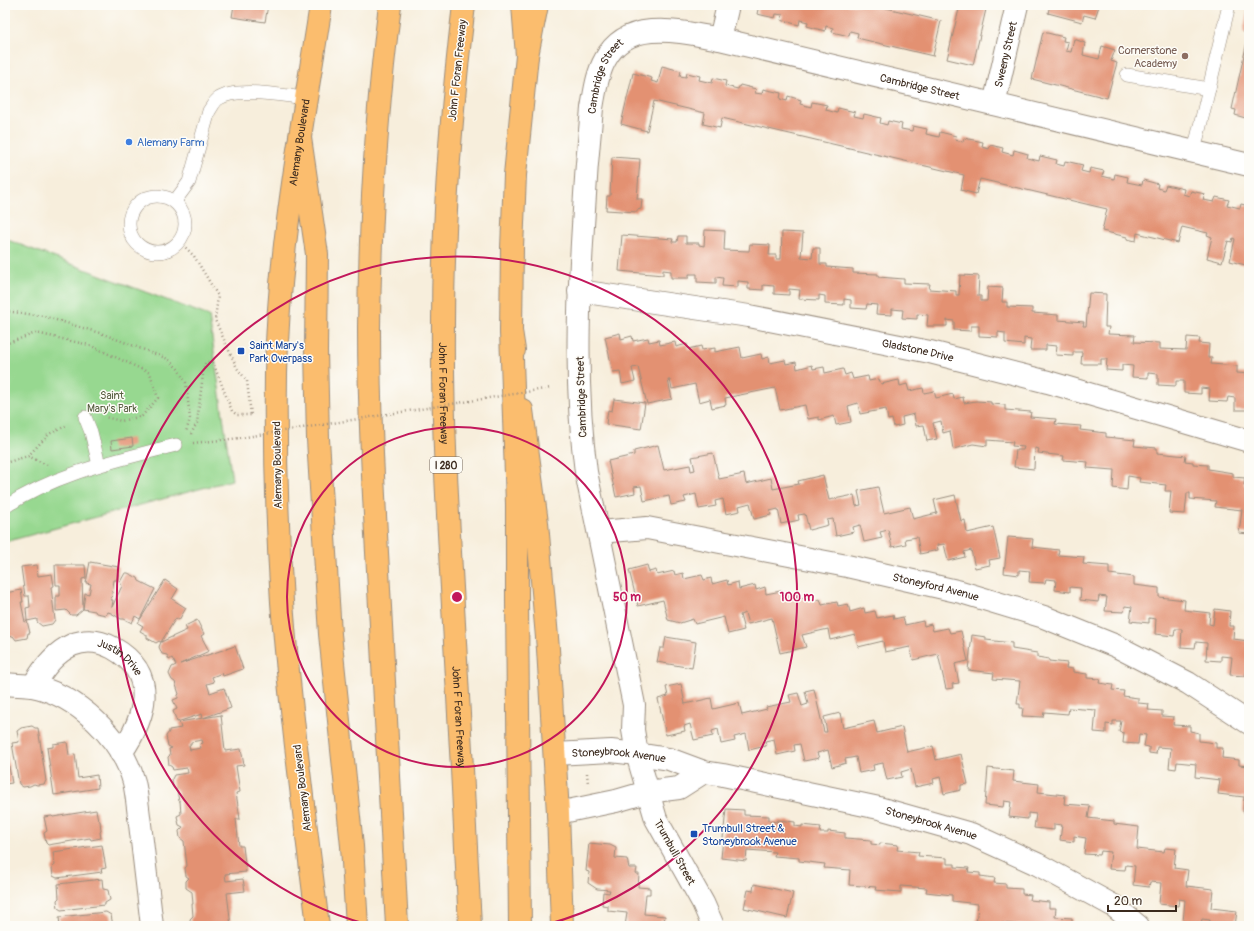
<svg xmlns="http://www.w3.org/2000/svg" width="1254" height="931" viewBox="0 0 1254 931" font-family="Pangolin,sans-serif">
<rect width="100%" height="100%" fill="#fdfcf7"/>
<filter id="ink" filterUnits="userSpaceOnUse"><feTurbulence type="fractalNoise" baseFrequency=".025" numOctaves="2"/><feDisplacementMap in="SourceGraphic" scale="8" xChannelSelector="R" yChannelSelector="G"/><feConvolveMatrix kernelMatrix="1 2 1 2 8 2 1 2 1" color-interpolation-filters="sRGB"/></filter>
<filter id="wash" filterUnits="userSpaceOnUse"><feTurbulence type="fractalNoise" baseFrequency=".012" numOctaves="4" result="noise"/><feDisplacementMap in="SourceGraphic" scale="16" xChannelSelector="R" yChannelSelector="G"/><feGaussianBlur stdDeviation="0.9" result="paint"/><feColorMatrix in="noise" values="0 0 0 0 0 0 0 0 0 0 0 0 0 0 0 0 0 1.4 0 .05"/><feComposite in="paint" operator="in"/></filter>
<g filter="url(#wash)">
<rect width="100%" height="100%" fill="#f7eedc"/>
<!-- green -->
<polygon fill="#97d890" stroke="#698157" points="5,239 209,316 232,480 5,542"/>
<g id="blocks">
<!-- building -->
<g fill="#e39172" fill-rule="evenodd">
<polygon points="234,5 268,5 265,22 232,17"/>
<polygon points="759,5 874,5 941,21 933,56 857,38 858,33 850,31 849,36 832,32 833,28 826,26 825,31 807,26 808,22 800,20 799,25 781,20 783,15 776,14 775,18 757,14"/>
<polygon points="960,5 987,5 973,65 947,59"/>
<polygon points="1050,5 1093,5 1099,6 1095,18 1084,15 1082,22 1048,13"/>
<polygon points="1248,9 1249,9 1249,34 1243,32"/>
<polygon points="1043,32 1064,37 1063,41 1068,42 1066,51 1071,52 1074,39 1085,43 1083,55 1099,59 1102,46 1115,50 1111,61 1117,63 1107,98 1032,79"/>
<polygon points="1248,37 1249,37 1249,119 1235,115 1236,110 1232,109"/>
<polygon points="662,66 681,71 680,76 686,77 687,73 700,76 699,80 712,83 713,78 726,81 725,86 738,89 740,85 756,89 755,93 762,94 763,89 781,93 780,99 787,101 788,96 801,100 800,104 811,107 812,102 827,105 826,110 837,113 838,108 855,112 854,116 863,118 864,114 881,118 880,123 887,125 888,121 902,124 901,129 912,131 913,126 927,129 926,134 939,137 940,132 956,136 955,140 963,142 964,138 983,142 982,147 989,149 990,145 1003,148 1002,152 1013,155 1014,150 1028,154 1027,158 1039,161 1040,156 1057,160 1056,164 1064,166 1065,161 1083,165 1081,171 1089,173 1090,168 1104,171 1102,176 1114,179 1115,174 1128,177 1127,182 1142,185 1143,180 1158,184 1157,188 1164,190 1166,185 1184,189 1183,194 1189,196 1191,191 1205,194 1203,200 1214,202 1216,197 1229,200 1227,205 1240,208 1241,204 1249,206 1249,243 1248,243 1246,249 1249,250 1249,266 1230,261 1235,239 1233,238 1232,242 1228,241 1222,262 1207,258 1212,237 1207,235 1208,233 1182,227 1178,243 1137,233 1136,241 1127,239 1127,237 1102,231 1107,209 980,179 976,194 961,190 964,175 722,118 720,128 703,124 705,113 654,101 647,131 621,124 633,73 652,78 651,81 658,83"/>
<polygon points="612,157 640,159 637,199 642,199 641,209 637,210 637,212 606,210 607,196 610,196"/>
<polygon points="705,230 725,231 724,250 749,251 750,244 770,245 769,255 776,255 776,259 781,259 782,232 803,233 801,257 812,258 813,248 820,248 820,264 827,264 827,267 853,269 853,273 878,274 878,277 904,279 904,283 930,284 929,289 956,291 956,295 959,295 960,275 979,276 978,296 981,296 981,301 987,301 988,287 1003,288 1002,302 1007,302 1007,307 1032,308 1032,313 1058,315 1058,320 1084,322 1083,326 1086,326 1089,293 1106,294 1105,327 1109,327 1108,334 1135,335 1134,342 1160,343 1160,349 1186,350 1187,337 1200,338 1199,343 1209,344 1208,358 1212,358 1211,364 1237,366 1237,373 1249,374 1249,410 1235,410 1235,398 1228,397 1227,402 1209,401 1210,389 1201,388 1201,394 1184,393 1184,381 1176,381 1176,386 1158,385 1158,374 1148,373 1148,378 1132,377 1133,366 1122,365 1122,371 1106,370 1107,359 1101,359 1101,364 1081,364 1082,352 1073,352 1073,356 1056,355 1057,346 1046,345 1046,350 1030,350 1031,339 1024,338 1024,345 1005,343 1005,333 998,332 998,337 979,336 979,326 971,326 971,331 954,330 954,321 947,320 947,326 927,326 928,315 917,314 917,319 902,318 903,310 892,309 892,315 876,314 877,305 867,304 866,309 851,308 851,300 844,299 844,305 825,304 825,296 819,295 819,300 799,299 800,290 789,289 789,295 774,294 774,286 763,285 763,290 748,289 748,282 738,281 738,287 722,286 723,278 716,277 716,283 697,282 697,274 689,274 689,278 671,278 671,271 663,270 663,275 619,271 622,235 673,239 672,242 677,242 678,236 686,236 686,243 699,243 699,245 704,246"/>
<polygon points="620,333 621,339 632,336 633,341 648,338 649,342 659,340 660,345 675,342 676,347 687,344 688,349 701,346 702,350 715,348 715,352 740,347 742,358 761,354 762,359 769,357 770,363 785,360 786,364 796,362 797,369 812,365 813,369 824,367 825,373 843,369 845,375 851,373 853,379 868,376 869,381 879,379 881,384 899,380 900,386 907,384 909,391 923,388 924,393 934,391 936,398 953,394 954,399 963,397 964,403 976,401 991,402 991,404 1005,405 1005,410 1031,412 1030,417 1056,419 1055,424 1081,426 1080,430 1106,433 1106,437 1135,440 1134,446 1157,448 1157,453 1186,456 1185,461 1193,462 1193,464 1208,465 1208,469 1233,473 1233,477 1245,478 1244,485 1249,485 1249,534 1239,533 1242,510 1215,507 1216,501 1190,499 1190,493 1187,493 1185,514 1169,513 1171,491 1165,491 1166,485 1139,482 1140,478 1128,476 1127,490 1113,488 1114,470 1087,468 1088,462 1063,460 1064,456 1038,453 1039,449 1035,448 1034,469 1014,467 1016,450 1023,450 1024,447 1012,446 1013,442 987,440 987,446 973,444 953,449 950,431 943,433 941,421 933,423 937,439 927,441 924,425 916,426 914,414 902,417 903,425 894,427 892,419 888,420 886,409 860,414 858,403 848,406 851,422 836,425 834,416 819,420 819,417 808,419 805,405 780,410 775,388 725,398 726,405 712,408 710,399 699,402 695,384 672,389 670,380 668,380 672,399 647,404 638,367 632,368 635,381 622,384 620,371 613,372 605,337"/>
<polygon points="614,399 645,403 641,429 606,424 608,410 612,411"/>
<polygon points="132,438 133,446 112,449 111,441"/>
<polygon points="658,445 664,470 690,465 691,471 695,470 692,457 713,453 719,479 744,474 746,484 771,478 773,489 799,484 798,481 823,475 829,500 854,495 856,506 861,505 858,491 878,487 884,513 910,507 913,519 937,513 934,500 955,495 961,521 965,520 967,533 993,527 1000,558 989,560 990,565 975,568 971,550 964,552 965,557 948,561 944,544 937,545 938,550 920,554 917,537 905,539 906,544 892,547 888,530 880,532 882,538 864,542 860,525 853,527 854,532 836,536 833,519 827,520 828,525 809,530 805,514 798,515 799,520 781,524 778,509 770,511 771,515 754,519 750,503 739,506 740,511 726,514 723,499 715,501 716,506 699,509 696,494 684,497 686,502 671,505 669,496 644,501 641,486 634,487 635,493 616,497 608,461 634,455 634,451"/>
<polygon points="1008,537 1033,539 1032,547 1059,550 1058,555 1084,557 1083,564 1109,566 1109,574 1134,577 1134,585 1159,588 1159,597 1185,600 1184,610 1210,613 1209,624 1213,625 1215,609 1230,611 1229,626 1234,626 1233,639 1249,641 1249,672 1246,672 1245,676 1230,675 1232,657 1221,656 1221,661 1206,660 1207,643 1196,642 1195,648 1181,647 1182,629 1175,629 1174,636 1155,634 1156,619 1149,618 1149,623 1130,621 1132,607 1125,606 1124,612 1105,611 1107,597 1099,596 1098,602 1080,600 1081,588 1070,587 1070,592 1055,590 1056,580 1046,579 1045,583 1029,582 1030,571 1019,570 1019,575 1004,573"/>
<polygon points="90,562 119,567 117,580 114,580 111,600 113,600 112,607 122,586 120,582 125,573 128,573 138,578 139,581 155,589 140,619 135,616 132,623 124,619 121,619 111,613 108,612 106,615 96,613 95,611 83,609 76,615 71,615 66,610 56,611 56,596 60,596 60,585 56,585 55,565 85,565 86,578 82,579 83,609 85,593 89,594 91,584 86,583"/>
<polygon points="37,565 38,576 52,574 54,586 51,587 55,620 52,624 42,626 37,622 37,619 27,621 26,608 30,607 29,596 25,596 21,567"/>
<polygon points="647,565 649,572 656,570 657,575 674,571 675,575 683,573 684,579 702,575 704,580 711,578 712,584 727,580 728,585 738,582 739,589 755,585 756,590 765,587 766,594 781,591 782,596 793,593 794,600 809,597 810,601 820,599 822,605 837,602 838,606 848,604 850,612 864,608 865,613 875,611 877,618 893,615 894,619 903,617 905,625 923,621 924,626 931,624 933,631 948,628 950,633 961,631 968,661 955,664 959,683 952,684 953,688 946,689 938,654 913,660 910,647 885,652 883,641 858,647 855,634 830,640 828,629 802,635 806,647 780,653 772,618 748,624 745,613 740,615 744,630 728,634 724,617 695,624 693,619 680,623 668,620 663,600 638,606 629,570"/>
<polygon points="165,580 178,589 172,599 186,608 179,620 176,618 161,642 159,641 156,643 147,638 147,635 140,631 143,626 138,623"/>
<polygon points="21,590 23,602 21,602 25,622 27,621 30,633 28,633 27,638 16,640 13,636 5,638 5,593"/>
<polygon points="197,620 204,634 201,636 209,651 180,664 235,646 243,669 223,676 222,673 212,677 214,682 207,684 210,693 224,688 231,708 203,718 202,714 177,722 173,711 177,709 173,700 178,698 178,695 179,694 175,682 172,680 169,674 172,667 176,665 172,658 169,660 167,655 162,654 159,647 161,642 187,630 185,626"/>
<polygon points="972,635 986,637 986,640 1012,643 1012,649 1037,653 1037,657 1049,659 1049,661 1067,663 1066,668 1073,669 1073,672 1087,674 1087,678 1100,679 1099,683 1113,685 1112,690 1124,691 1123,696 1138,698 1138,703 1149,704 1148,710 1162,711 1162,716 1174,717 1173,725 1190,726 1190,731 1199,733 1199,741 1216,743 1216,748 1223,748 1222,758 1239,760 1239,765 1248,766 1246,778 1249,778 1249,813 1243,812 1244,797 1218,794 1220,780 1195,777 1196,764 1177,762 1176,769 1169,768 1171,748 1157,747 1156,754 1149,753 1149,747 1144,746 1146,735 1139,734 1138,744 1123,743 1124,733 1119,732 1121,721 1113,721 1113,725 1106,724 1106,733 1094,732 1096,710 1069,708 1068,714 1044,712 1043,717 1022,716 1023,708 1020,708 1020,704 1017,704 1020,681 993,679 994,673 968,670"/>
<polygon points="666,637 696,642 692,668 657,662 660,648 664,648"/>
<polygon points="681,684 685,704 711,698 713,709 739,703 742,715 767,709 766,707 791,702 789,695 798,693 802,706 808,704 805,691 814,689 824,732 827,732 824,717 840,713 843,728 874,721 877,733 902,727 907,752 933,746 936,760 961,754 968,784 961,785 961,790 944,794 940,777 933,779 934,783 915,787 911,769 901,772 902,777 887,780 883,763 873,765 874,770 859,773 856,757 845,759 846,763 832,767 828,750 817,753 819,758 804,761 800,744 794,745 795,751 777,755 774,739 765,741 766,746 749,750 746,734 734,737 735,741 721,744 718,729 712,731 713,736 694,740 690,724 684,726 685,731 666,735 658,699 668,696 666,687"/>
<path d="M221 715 225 751 241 749 244 765 236 766 240 792 236 793 240 819H236L239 846H243L246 872 225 874 226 881 243 879 245 891 227 893 231 926H191L190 919 193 916 192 904H193L192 892 186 888V881L189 878 186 876 185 868 187 866 184 841 180 838 179 831 183 827 179 825 177 816 181 814 180 801H179L177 790 173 787 172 779 174 775 188 773 187 768 173 770 172 767 169 765 168 757 170 755 169 749 172 748 168 746 166 736 169 732V730L181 728 179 722ZM202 740 203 743 200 744 201 748 190 750 189 745H191V742Z"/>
<polygon points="32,726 35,728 38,728 46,781 44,784 37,785 34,784 30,786 23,787 19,784 12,743 19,742 17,731 21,728"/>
<polygon points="67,742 69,755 75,754 78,778 97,775 98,788 54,795 47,748 53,747 53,744"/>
<polygon points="5,745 12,783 5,784"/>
<polygon points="988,768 1014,771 1013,781 1039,784 1038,792 1065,795 1064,804 1090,806 1088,818 1114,821 1114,824 1139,827 1137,849 1164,852 1165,848 1176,849 1174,868 1188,870 1186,886 1213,889 1211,908 1237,911 1235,926 1209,926 1210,920 1202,919 1201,924 1183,922 1185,900 1179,899 1178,906 1159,904 1161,883 1150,882 1149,887 1133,885 1135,866 1126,865 1125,870 1109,869 1111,852 1101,851 1100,855 1084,854 1086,838 1074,836 1074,842 1060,840 1062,825 1054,824 1054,830 1034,828 1036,814 1028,813 1028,819 1009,817 1011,802 1004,801 1003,807 985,805"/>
<polygon points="726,809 744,810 744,815 769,816 769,821 777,822 778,820 795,822 795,826 802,827 802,825 821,827 820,833 828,833 828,831 845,833 845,838 871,840 871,844 880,845 880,843 898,845 897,850 919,852 918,856 947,858 947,864 955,864 955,867 969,868 968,872 980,873 980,876 995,878 994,883 1006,884 1006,888 1022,889 1022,894 1031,895 1030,900 1049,902 1049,908 1056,908 1055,917 1072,918 1072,923 1081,924 1081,926 1028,926 1002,923 1002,926 976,925 978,904 952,901 952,895 926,892 927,888 901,886 901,892 875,890 876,887 849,885 850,870 824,868 825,864 799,861 799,858 774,856 775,852 747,850 746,861 721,858"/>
<polygon points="96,810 98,820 100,821 101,831 100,832 101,838 91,840 90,838 48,845 46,843 44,833 47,831 44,817 52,816 53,817"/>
<polygon points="589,843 610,845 616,848 615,858 627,859 629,868 637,868 636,874 639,874 638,887 650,888 650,894 646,894 644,914 665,916 664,921 661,920 660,926 625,926 627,913 608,911 608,906 602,905 603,892 609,893 610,890 597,889 588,883 589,872 586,871"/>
<polygon points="102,845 106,868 101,869 102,872 57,878 53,876 52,868 55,865 53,852"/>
<polygon points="102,879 103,889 108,890 110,900 105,903 105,905 61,910 58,908 57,900 59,898 58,884"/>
<polygon points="754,884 793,893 787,918 744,908 748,890 753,891"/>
<polygon points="106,912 111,915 113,926 60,926 59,917"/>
</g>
</g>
</g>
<g filter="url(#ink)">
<use href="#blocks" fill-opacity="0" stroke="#998c7d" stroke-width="1"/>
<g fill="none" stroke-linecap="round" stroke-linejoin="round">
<!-- lane casing -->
<g stroke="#998c7d" stroke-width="14">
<g id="lane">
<polyline points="1127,75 1209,89"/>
<polyline points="1194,151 1229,5"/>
<circle cx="157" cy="224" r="28"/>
<path d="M175 201 189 182 209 111C212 107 214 102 218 99 236 86 284 96 306 98"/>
<polyline points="85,417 91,432 99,465"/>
<path d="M5 507C56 473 118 460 176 445"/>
</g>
</g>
<!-- street casing -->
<g stroke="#998c7d" stroke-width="24">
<g id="street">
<polyline points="720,39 728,5"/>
<path id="s1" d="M994 104 1017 5"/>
<path id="s2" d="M579 291 749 316 930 352 1048 382 1249 441"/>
<path id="s3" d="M599 532 647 528 847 566 961 592 1044 617 1116 646 1188 683 1249 723"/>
<path d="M5 684C14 685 23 685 32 686 77 695 122 738 134 782 137 795 138 810 140 824 144 858 148 892 152 926"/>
<path id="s4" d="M33 686C42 670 54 653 72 645 86 639 100 641 113 648 159 674 146 717 121 753"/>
<path id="s5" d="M555 754 611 751 637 754 669 759 704 772 723 775 879 808 971 834 1037 864 1114 906 1138 926"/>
<polyline points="558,813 616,801 647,792 679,788 704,772"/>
<path id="s6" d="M713 926 703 903 656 819 637 754 633 730 634 705 586 472C575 390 578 307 583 226 585 186 588 147 592 108 595 92 597 74 605 60 627 17 682 32 720 39L1249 165"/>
</g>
</g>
<!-- primary casing -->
<g stroke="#998c7d" stroke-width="24">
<g id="primary">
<polyline points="514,350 511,331 512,248 515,175 527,56 537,5"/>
<polyline points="522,410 537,523 548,649 558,813 562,926"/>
<path id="s7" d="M318 926C305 818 290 710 282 602 277 526 275 450 276 374 278 250 302 128 321 5"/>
</g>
</g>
<!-- highway casing -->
<g stroke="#998c7d" stroke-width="24">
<g id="highway">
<path d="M390 5C376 112 370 221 369 329 369 421 375 514 380 607 386 713 392 819 397 926"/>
<path id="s8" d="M464 5C451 111 443 217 443 324 442 412 447 500 452 588 458 701 465 813 470 926"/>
<polyline points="523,5 527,56"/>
<polyline points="300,138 317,254 316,351 318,439 330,634 352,846 357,926"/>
<polyline points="511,331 517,504 517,601 520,926"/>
</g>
</g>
<!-- path -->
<g stroke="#998c7d" stroke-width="2.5" stroke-dasharray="1 3" stroke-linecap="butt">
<polyline points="180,242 194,256 218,296 215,320 237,368 247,381 251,415"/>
<polyline points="5,311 43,316 103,334 168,359 178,369 186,383 190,419 186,432"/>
<polyline points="5,344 36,333 89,345 150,373 158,398 142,416 121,421 105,417"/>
<polyline points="191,434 197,423 204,366 206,362 211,362 214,365 232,411 237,415 252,415"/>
<polyline points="193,443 240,438"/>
<polyline points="28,456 47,465"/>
<polyline points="5,463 28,456 49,434 68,425"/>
<polyline points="587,773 588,784"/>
</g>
<!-- lane -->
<use href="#lane" stroke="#fff" stroke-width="13"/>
<!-- street -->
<use href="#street" stroke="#fff" stroke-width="22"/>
<!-- primary -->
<use href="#primary" stroke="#fbbd6e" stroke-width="22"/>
<!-- highway -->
<use href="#highway" stroke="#fbbd6e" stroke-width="22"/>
<!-- path-bridge -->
<polyline stroke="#998c7d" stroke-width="2.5" stroke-dasharray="1 3" stroke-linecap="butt" points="240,438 551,388"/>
</g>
</g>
<!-- distance rings -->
<g fill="none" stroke="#c2185b" stroke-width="2">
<circle cx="457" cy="597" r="170"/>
<path d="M369 925A340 340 0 1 1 545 925"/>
</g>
<!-- markers -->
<circle fill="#8d6e63" stroke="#fdfcf7" stroke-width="1.5" cx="1185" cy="56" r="4"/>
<circle fill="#3f7fe0" stroke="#fdfcf7" stroke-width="1.5" cx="129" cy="142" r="4"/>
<g fill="#1a4fb4" stroke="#fdfcf7" stroke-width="1.5">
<rect x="237" y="347" width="8" height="8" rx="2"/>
<rect x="690" y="830" width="8" height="8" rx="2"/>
</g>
<g text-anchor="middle" stroke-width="3" stroke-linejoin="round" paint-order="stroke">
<!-- shield labels -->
<rect fill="#fdfcf7" stroke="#75695f" stroke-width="1" x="430" y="457" width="32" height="16" rx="3"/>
<g font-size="10" font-weight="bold" fill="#3b2a1e">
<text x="446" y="469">I 280</text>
</g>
<!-- education labels -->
<g font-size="11" fill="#785e54" stroke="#fdfcf7" text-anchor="end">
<text x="1177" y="54">Cornerstone<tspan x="1177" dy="13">Academy</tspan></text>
</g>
<!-- street labels -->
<g font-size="11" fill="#3b2a1e" stroke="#fdfcf7">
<text dy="4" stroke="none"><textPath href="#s1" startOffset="51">Sweeny Street</textPath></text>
<text transform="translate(457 70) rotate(-84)" y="4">John F Foran Freeway</text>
<text dy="4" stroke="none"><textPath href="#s6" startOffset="876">Cambridge Street</textPath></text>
<text dy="4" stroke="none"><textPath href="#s6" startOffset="1223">Cambridge Street</textPath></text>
<text dy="4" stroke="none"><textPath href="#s7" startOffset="787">Alemany Boulevard</textPath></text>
<text dy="4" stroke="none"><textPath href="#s2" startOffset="344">Gladstone Drive</textPath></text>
<text dy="4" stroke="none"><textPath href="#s8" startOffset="389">John F Foran Freeway</textPath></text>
<text transform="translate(581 397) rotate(-92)" y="4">Cambridge Street</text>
<text transform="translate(277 465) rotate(-91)" y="4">Alemany Boulevard</text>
<text dy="4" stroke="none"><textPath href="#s3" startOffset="343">Stoneyford Avenue</textPath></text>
<text dy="4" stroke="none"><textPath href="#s4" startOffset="111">Justin Drive</textPath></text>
<text dy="4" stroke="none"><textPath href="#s8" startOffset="713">John F Foran Freeway</textPath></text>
<text dy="4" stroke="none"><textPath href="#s5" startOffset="64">Stoneybrook Avenue</textPath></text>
<text transform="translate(302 788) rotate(-97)" y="4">Alemany Boulevard</text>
<text dy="4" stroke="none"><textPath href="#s5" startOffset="385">Stoneybrook Avenue</textPath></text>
<text transform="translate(675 852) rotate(61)" y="4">Trumbull Street</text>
</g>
<!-- shop labels -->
<g font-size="11" fill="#366cbe" stroke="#fdfcf7" text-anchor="start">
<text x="137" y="146">Alemany Farm</text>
</g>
<!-- transit labels -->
<g font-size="11" fill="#164399" stroke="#fdfcf7" text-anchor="start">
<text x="249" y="349">Saint Mary's<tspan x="249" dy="13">Park Overpass</tspan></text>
<text x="702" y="832">Trumbull Street &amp;<tspan x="702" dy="13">Stoneybrook Avenue</tspan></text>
</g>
<!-- park labels -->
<g font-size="11" fill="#575e40" stroke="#fdfcf7">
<text x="112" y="399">Saint<tspan x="112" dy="13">Mary's Park</tspan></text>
</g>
</g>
<circle cx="457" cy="597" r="6" fill="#c2185b" stroke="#fdfcf7" stroke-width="2"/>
<g font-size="12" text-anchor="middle" font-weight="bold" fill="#c2185b" stroke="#fdfcf7" stroke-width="3" stroke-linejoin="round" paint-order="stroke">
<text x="627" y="601">50 m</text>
<text x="797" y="601">100 m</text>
</g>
<!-- margin -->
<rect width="1254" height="931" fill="none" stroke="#fdfcf7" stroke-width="20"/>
<!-- scale -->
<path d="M1108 905v6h68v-6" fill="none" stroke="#3b2a1e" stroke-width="2"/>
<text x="1114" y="905" font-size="12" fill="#3b2a1e" stroke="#fdfcf7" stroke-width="3" paint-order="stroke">20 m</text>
</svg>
